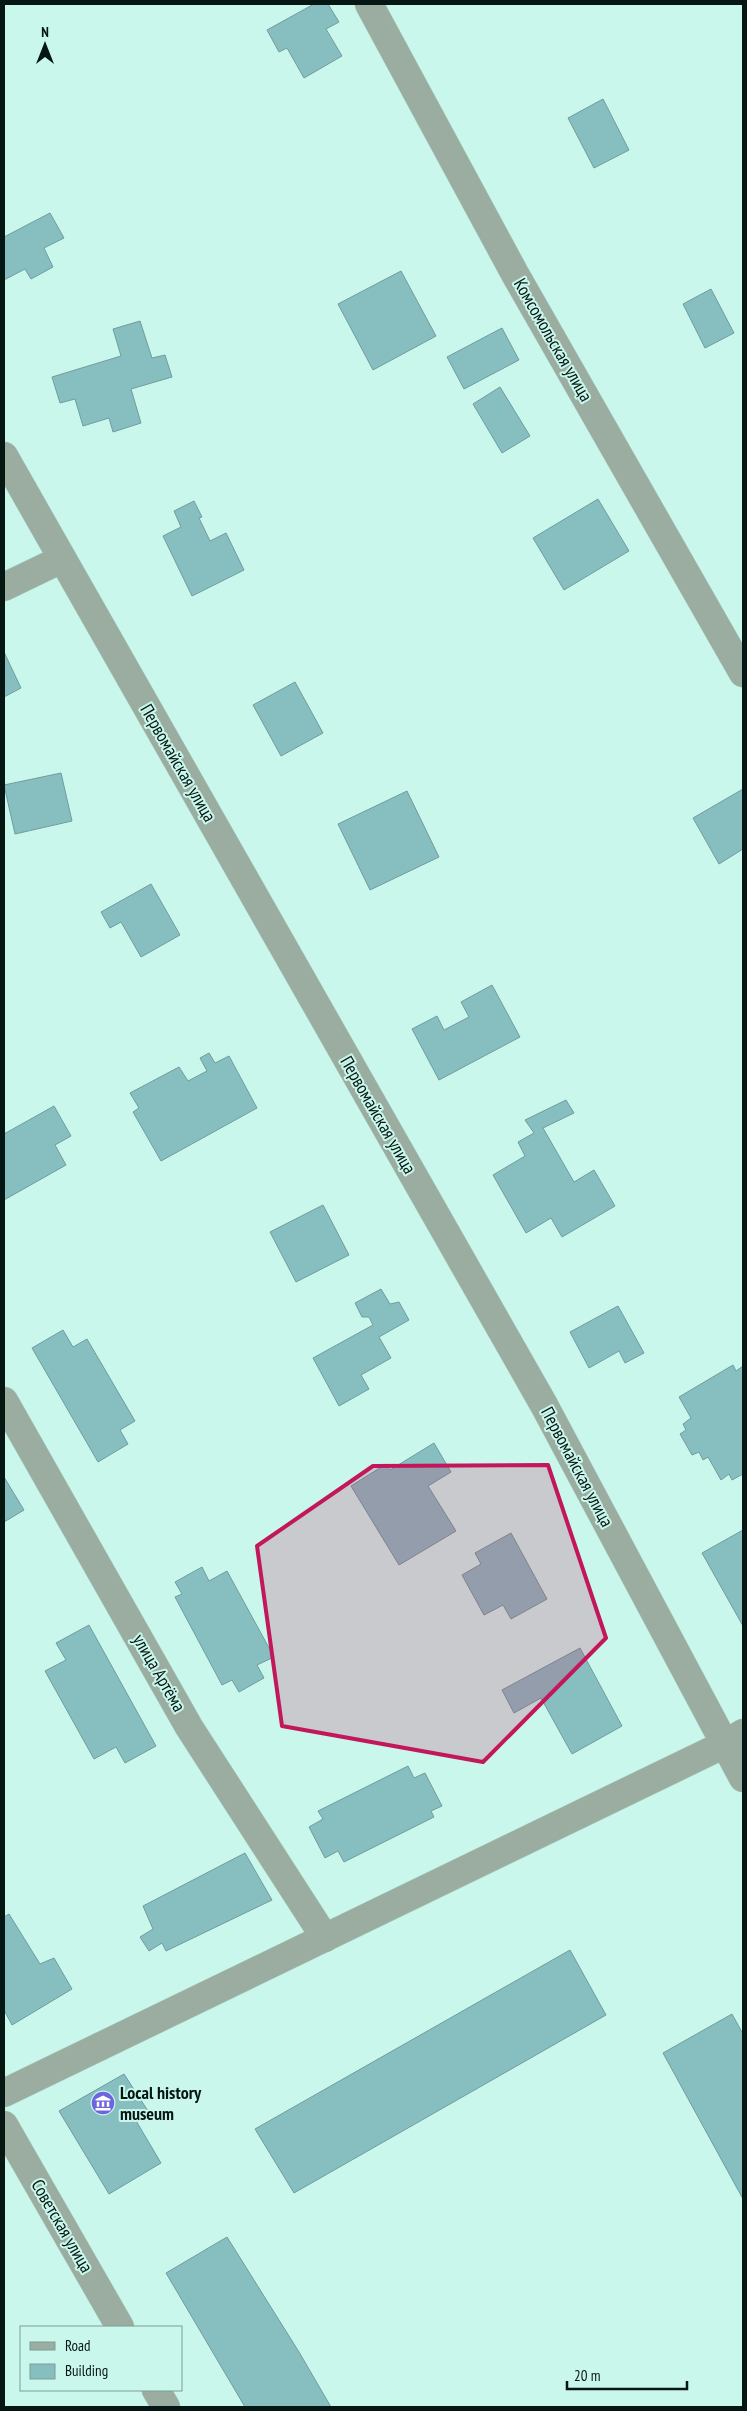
<svg xmlns="http://www.w3.org/2000/svg" width="747" height="2411" viewBox="0 0 747 2411" font-family="'PT Sans Narrow',sans-serif">
<rect width="100%" height="100%" fill="#caf7eb"/>
<!-- building -->
<g fill="#87bfc1" stroke="#709c9e">
<polygon points="314,4 328,4 339,22 326,29 342,56 304,78 287,48 279,52 267,30"/>
<polygon points="603,99 629,150 594,168 568,118"/>
<polygon points="50,213 64,238 44,248 53,267 31,279 25,269 4,280 4,237"/>
<polygon points="401,271 436,336 373,370 338,304"/>
<polygon points="711,289 734,333 705,348 683,304"/>
<polygon points="140,321 152,358 165,355 172,377 131,389 141,423 113,432 109,418 83,426 75,399 60,403 52,377 121,356 113,329"/>
<polygon points="502,328 519,360 464,389 447,357"/>
<polygon points="500,387 530,436 502,453 473,404"/>
<polygon points="598,499 629,551 564,590 533,538"/>
<polygon points="194,501 202,517 199,518 210,541 226,533 244,570 192,596 163,536 181,527 174,511"/>
<polygon points="4,652 21,688 4,697"/>
<polygon points="295,682 323,733 281,756 253,705"/>
<polygon points="61,773 72,821 15,834 4,785"/>
<polygon points="743,789 743,849 719,864 693,818"/>
<polygon points="407,791 439,857 370,890 338,824"/>
<polygon points="151,884 180,935 141,957 121,922 110,928 101,912"/>
<polygon points="492,985 520,1037 439,1080 412,1029 437,1016 444,1030 469,1017 461,1002"/>
<polygon points="209,1053 215,1063 229,1056 257,1108 161,1161 133,1112 139,1108 130,1093 179,1067 188,1081 207,1071 200,1058"/>
<polygon points="566,1100 574,1113 543,1128 574,1182 594,1170 615,1206 562,1237 551,1218 526,1233 493,1175 525,1156 518,1142 534,1133 525,1120"/>
<polygon points="54,1106 71,1136 55,1145 66,1165 4,1200 4,1134"/>
<polygon points="323,1205 349,1255 296,1282 270,1232"/>
<polygon points="381,1289 390,1304 399,1302 409,1320 379,1337 391,1358 361,1375 369,1389 339,1406 313,1358 373,1325 369,1317 362,1317 355,1303"/>
<polygon points="618,1306 644,1353 625,1363 619,1351 589,1368 570,1332"/>
<polygon points="63,1330 73,1347 87,1339 135,1421 120,1430 128,1444 98,1462 32,1348"/>
<polygon points="733,1365 736,1371 743,1366 743,1474 732,1480 729,1474 721,1480 708,1457 703,1460 699,1452 692,1455 680,1434 686,1430 683,1424 691,1418 679,1397"/>
<polygon points="434,1443 451,1472 428,1486 456,1531 399,1565 351,1486 386,1464 390,1470"/>
<polygon points="4,1477 24,1510 4,1522"/>
<polygon points="743,1530 743,1626 702,1553"/>
<polygon points="511,1533 547,1599 511,1619 503,1605 484,1615 462,1575 481,1564 475,1553"/>
<polygon points="202,1567 209,1581 227,1571 274,1657 257,1665 264,1678 239,1692 232,1680 222,1685 175,1597 182,1594 175,1582"/>
<polygon points="89,1625 156,1746 125,1763 116,1747 94,1759 45,1671 66,1660 56,1643"/>
<polygon points="580,1648 622,1726 572,1754 541,1698 514,1713 502,1690"/>
<polygon points="408,1766 414,1778 425,1773 442,1806 431,1811 434,1817 344,1862 338,1851 325,1858 309,1827 323,1819 318,1811"/>
<polygon points="245,1853 272,1900 166,1951 162,1943 149,1951 140,1937 153,1929 143,1906"/>
<polygon points="9,1914 40,1964 54,1958 72,1989 12,2025 4,2010 4,1917"/>
<polygon points="570,1950 606,2015 294,2193 255,2129"/>
<polygon points="732,2014 743,2034 743,2199 663,2053"/>
<polygon points="124,2074 148,2111 135,2119 161,2163 109,2194 59,2111"/>
<polygon points="227,2237 299,2352 331,2407 245,2407 166,2273"/>
</g>
<g fill="none" stroke-linecap="round" stroke-linejoin="round">
<!-- street casing -->
<g stroke="#abd3c8" stroke-width="29">
<g id="street">
<polyline points="369,4 515,274 743,673"/>
<polyline points="4,456 544,1405 743,1778"/>
<polyline points="4,587 62,559"/>
<polyline points="4,1401 189,1727 325,1938"/>
<polyline points="4,2093 725,1744 743,1733"/>
<polyline points="4,2125 120,2327"/>
<polyline points="156,2390 166,2407"/>
</g>
</g>
<!-- street -->
<use href="#street" stroke="#9bada1" stroke-width="28"/>
</g>
<!-- marked area -->
<path fill="#c2185b" fill-opacity="0.2" stroke="#c2185b" stroke-width="4" stroke-linejoin="round" d="M548 1465 606 1638 483 1762 282 1726 257 1546 373 1466Z"/>
<!-- icons -->
<defs>
<g id="museum-disc" transform="scale(1.25)"><circle r="9.5" fill="#6d65df" stroke="#caf7eb"/><path d="M0-6L6-3V-2H-6V-3ZM-5-1h2V3h-2ZM-1-1h2V3h-2ZM3-1h2V3H3ZM-6 4H6V6H-6Z" fill="#fff"/></g>
</defs>
<g fill-rule="evenodd">
<use href="#museum-disc" x="103" y="2103"/>
</g>
<g text-anchor="middle" stroke-width="4" stroke-linejoin="round" paint-order="stroke">
<!-- street labels -->
<g font-size="18" fill="#061613" stroke="#caf7eb">
<text transform="translate(553 340) rotate(60)" y="6">Комсомольская улица</text>
<text transform="translate(178 763) rotate(60)" y="6">Первомайская улица</text>
<text transform="translate(378 1115) rotate(60)" y="6">Первомайская улица</text>
<text transform="translate(577 1467) rotate(62)" y="6">Первомайская улица</text>
<text transform="translate(159 1673) rotate(60)" y="6">улица Артёма</text>
<text transform="translate(62 2226) rotate(60)" y="6">Советская улица</text>
</g>
<!-- poi labels -->
<g font-size="18" font-weight="bold" fill="#061613" stroke="#caf7eb" text-anchor="start">
<text x="120" y="2099">Local history<tspan x="120" dy="21">museum</tspan></text>
</g>
</g>
<!-- border -->
<rect width="747" height="2411" fill="none" stroke="#061613" stroke-width="10"/>
<!-- legend -->
<rect x="20" y="2326" width="162" height="65" fill="#caf7eb" stroke="#7c9d95"/>
<rect x="30" y="2342" width="25" height="8" fill="#9bada1" stroke="#7c9d95"/>
<text x="65" y="2351" font-size="15" fill="#061613">Road</text>
<rect x="30" y="2364" width="25" height="15" fill="#87bfc1" stroke="#7c9d95"/>
<text x="65" y="2376" font-size="15" fill="#061613">Building</text>
<!-- north arrow -->
<g transform="translate(45 45)" stroke="#caf7eb" stroke-width="4" paint-order="stroke">
<path d="M0-4L9 19L0 12L-9 19Z" fill="#061613"/>
<text y="-8" font-size="14" font-weight="bold" text-anchor="middle" fill="#061613">N</text>
</g>
<!-- scale -->
<path d="M567 2381v8h120v-8" fill="none" stroke="#061613" stroke-width="2.5"/>
<text x="574" y="2381" font-size="15" fill="#061613" stroke="#caf7eb" stroke-width="4" paint-order="stroke">20 m</text>
</svg>
